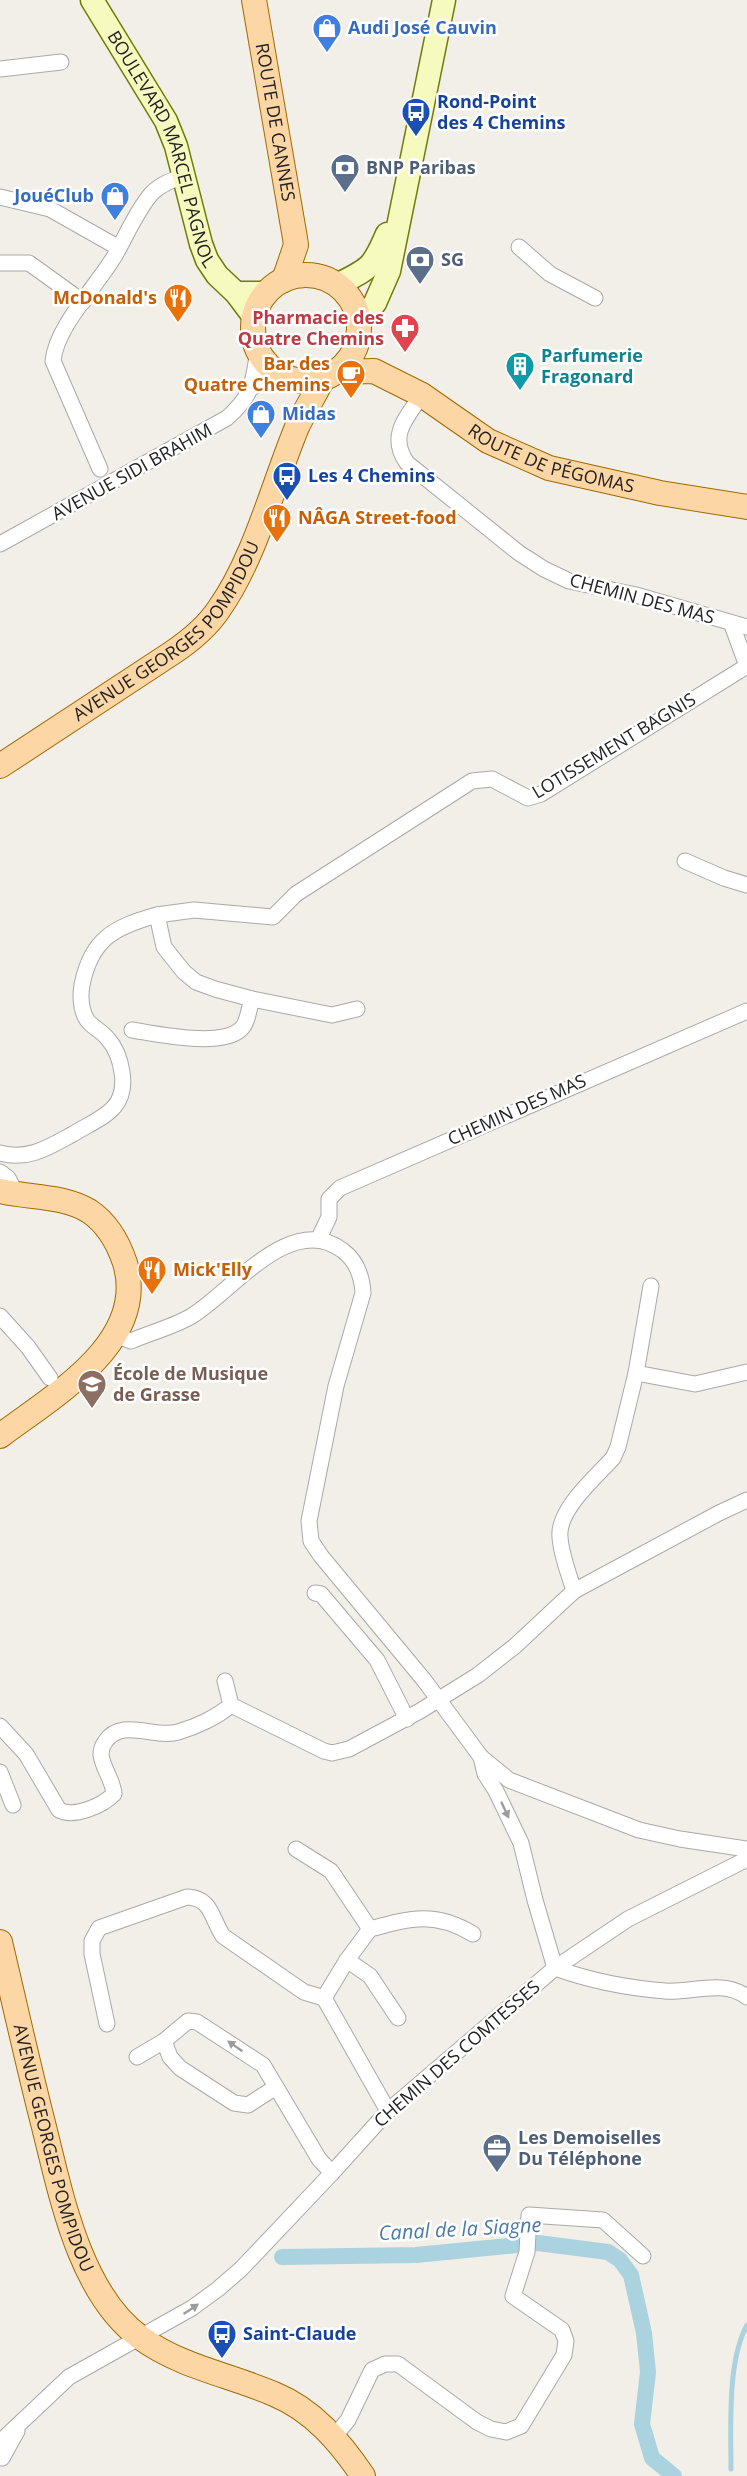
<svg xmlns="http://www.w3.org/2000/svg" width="747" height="2476" viewBox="0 0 747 2476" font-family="'Open Sans',sans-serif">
<rect width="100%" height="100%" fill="#f2efe9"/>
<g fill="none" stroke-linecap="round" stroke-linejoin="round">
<!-- stream -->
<path stroke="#aad3df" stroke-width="5" d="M731 2469C731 2427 727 2362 747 2325"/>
<!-- canal -->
<polyline stroke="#aad3df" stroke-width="16" points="282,2257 416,2255 538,2243 608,2252 620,2260 631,2275 644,2333 648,2372 642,2424 652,2458 674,2476"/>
<!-- street casing -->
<g stroke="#a9a9a9" stroke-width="17">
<g id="street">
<polyline points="0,69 61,62"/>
<polyline points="0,197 50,209 119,248"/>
<polyline points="519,247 550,274 595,298"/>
<polyline points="0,263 29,263 83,302"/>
<polyline points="253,387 278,373"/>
<path d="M422 395C406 418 388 436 407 463L519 553 544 569 569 581 636 595 747 627"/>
<path d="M100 469 53 361C56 327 96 287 114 257 126 237 136 211 152 193 161 184 172 180 185 176"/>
<path d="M0 544 227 418C253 395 253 383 258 350"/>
<polyline points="685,861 724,878 747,885"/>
<polyline points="357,1009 332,1015 252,999 215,989 196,982 184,972 164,947 157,915 194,910 273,917 296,894 472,781 492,779 528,798 541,794 747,666 732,625"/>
<path d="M132 1030C158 1034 221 1048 241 1029 248 1023 249 1007 252 999"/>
<path d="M0 1153C28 1161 49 1147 73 1134 101 1117 128 1110 122 1072 120 1059 116 1048 108 1039 102 1031 93 1028 87 1020 81 1010 80 997 82 985 91 939 114 927 157 915"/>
<polyline points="0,1172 8,1178 17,1195"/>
<polyline points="319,1238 329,1217 329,1199 340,1188 747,1011"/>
<polyline points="0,1316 28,1347 50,1378"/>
<path d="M115 1335 131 1341C150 1333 172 1327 190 1317 230 1294 290 1211 342 1250 356 1260 362 1276 363 1293L336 1386 309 1521 311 1541 321 1556 424 1680 481 1757 509 1780 639 1830 680 1839 747 1849"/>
<polyline points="636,1373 695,1384 747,1372"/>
<polyline points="574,1591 719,1513 747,1500"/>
<polyline points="315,1593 321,1594 377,1660 407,1719"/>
<path d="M231 1705 324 1751 332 1753 349 1749 420 1711 478 1675 515 1646 574 1591C569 1574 561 1555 560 1537 557 1510 596 1477 613 1458L618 1447 636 1373 651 1286"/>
<path d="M0 1726 26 1754 59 1810C74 1818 102 1806 114 1794 113 1780 103 1769 101 1755 101 1750 102 1746 105 1742 121 1717 155 1739 178 1732 196 1727 217 1717 231 1705L225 1681"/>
<path d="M481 1757 485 1774 496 1791 521 1843 535 1900 555 1968C591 1981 627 1988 665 1991 692 1993 723 1979 747 1997"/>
<polyline points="0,1772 13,1805"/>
<polyline points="296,1849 331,1871 370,1929"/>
<polyline points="347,1960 370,1976 398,2018"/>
<path d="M324 1998 347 1960 370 1929C411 1918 435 1911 473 1934"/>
<path d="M107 2024 92 1954V1941L99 1928 187 1897C212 1898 211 1918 223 1936L304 1992 324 1998 388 2111"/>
<polyline points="164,2041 170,2057 180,2068 234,2103 248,2105 276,2087"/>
<polyline points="137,2057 164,2041 188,2021 197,2022 263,2065 319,2159 332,2173"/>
<polyline points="334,2437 348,2420 372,2370 385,2364 398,2364 477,2422 491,2429 506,2432 521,2426 564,2355 566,2341 562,2330 513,2296 527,2252 529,2215 603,2220 643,2256"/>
<polyline points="0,2442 69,2377 192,2308 218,2289 241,2269 332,2173 388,2111 555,1968 628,1919 745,1860 747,1855"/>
<polyline points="2,2458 17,2431"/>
</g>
</g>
<!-- secondary casing -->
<g stroke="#707d05" stroke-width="25">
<g id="secondary">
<path id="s1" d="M92 0 166 121 176 146 201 244 207 260 217 275 236 293 254 317"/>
<path d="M337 285C370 268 372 269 387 234"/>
<polyline points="236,293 266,293"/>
<polyline points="359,323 375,303 389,271 444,0"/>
</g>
</g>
<!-- primary casing -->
<g stroke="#a06b00" stroke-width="26">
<g id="primary">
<path id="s2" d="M254 0 295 238 296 245 284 280"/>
<circle cx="306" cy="328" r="53"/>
<path id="s3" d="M336 372 374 371 422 395 488 441 549 468 660 493 747 507"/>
<path id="s4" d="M0 766 172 653C190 641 207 627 219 609 255 558 273 485 297 427 305 410 315 395 323 378"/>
<path d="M0 1191C29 1198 62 1195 89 1211 107 1223 118 1242 125 1263 149 1342 53 1396 0 1436"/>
<path id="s5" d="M0 1942C14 2001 27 2060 42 2119 60 2189 78 2293 141 2338 181 2367 230 2375 274 2394 313 2410 340 2442 363 2476"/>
</g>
</g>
<!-- street -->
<use href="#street" stroke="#fff" stroke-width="15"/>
<!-- secondary -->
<use href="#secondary" stroke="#f7fabf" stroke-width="22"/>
<!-- primary -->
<use href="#primary" stroke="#fcd6a4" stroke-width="24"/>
</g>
<!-- one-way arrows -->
<defs><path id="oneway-solid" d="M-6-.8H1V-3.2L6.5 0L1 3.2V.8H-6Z" transform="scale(1.5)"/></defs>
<g fill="#9c9c9c">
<use href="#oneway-solid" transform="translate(505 1810) rotate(65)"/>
<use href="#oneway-solid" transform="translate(235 2046) rotate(-145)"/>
<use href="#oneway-solid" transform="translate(191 2309) rotate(-34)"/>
</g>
<!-- icons -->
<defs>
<g id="shop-pin" transform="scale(1.5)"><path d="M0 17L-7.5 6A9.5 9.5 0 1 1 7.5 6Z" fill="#3f7fe0" stroke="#fff"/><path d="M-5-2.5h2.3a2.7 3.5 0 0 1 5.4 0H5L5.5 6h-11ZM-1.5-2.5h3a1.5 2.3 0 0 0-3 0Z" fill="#fff"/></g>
<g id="bus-pin" transform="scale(1.5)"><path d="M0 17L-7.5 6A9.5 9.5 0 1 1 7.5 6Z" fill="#1a4fb4" stroke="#fff"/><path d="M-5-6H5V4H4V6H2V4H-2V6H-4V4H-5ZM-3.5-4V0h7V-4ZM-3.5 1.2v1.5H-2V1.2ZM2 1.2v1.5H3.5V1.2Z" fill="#fff"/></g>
<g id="bank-pin" transform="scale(1.5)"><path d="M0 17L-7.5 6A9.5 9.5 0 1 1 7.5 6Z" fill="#5c6f8a" stroke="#fff"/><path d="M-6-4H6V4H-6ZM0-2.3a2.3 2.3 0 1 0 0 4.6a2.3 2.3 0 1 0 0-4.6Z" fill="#fff"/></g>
<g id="restaurant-pin" transform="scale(1.5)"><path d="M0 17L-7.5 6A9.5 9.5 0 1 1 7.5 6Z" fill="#e8710a" stroke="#fff"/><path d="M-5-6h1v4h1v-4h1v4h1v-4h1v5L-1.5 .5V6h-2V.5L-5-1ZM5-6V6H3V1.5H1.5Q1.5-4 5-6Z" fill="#fff"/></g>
<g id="pharmacy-pin" transform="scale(1.5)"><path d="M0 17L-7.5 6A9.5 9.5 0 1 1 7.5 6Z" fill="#e0444e" stroke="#fff"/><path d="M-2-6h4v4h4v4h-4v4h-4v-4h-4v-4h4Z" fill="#fff"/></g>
<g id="building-pin" transform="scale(1.5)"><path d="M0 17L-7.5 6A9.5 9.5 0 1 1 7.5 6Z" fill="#0f9aa8" stroke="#fff"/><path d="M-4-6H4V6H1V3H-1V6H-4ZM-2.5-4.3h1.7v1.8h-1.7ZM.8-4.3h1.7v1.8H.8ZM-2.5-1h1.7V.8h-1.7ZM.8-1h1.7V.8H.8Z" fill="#fff"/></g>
<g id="cafe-pin" transform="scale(1.5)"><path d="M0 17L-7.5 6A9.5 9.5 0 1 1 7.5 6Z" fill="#e8710a" stroke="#fff"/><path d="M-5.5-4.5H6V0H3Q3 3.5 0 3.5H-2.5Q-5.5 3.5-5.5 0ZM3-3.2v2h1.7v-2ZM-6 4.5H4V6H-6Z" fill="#fff"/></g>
<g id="school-pin" transform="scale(1.5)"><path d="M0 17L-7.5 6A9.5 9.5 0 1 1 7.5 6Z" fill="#8d6e63" stroke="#fff"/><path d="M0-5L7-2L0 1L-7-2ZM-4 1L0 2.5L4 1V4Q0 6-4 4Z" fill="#fff"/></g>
<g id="office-pin" transform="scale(1.5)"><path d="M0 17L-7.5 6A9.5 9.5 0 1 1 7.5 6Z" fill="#5c6f8a" stroke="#fff"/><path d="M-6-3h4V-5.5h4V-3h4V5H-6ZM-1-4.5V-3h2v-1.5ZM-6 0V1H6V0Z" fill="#fff"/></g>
</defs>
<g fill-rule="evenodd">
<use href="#shop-pin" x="327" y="28"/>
<use href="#bus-pin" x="416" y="112"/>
<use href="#bank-pin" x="345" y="168"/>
<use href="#shop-pin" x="115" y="196"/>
<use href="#bank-pin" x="420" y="260"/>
<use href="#restaurant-pin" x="178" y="298"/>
<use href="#pharmacy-pin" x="405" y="328"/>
<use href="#building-pin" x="520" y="366"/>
<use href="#cafe-pin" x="351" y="374"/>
<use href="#shop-pin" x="261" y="414"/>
<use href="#bus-pin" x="287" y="476"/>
<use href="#restaurant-pin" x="277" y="518"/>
<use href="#restaurant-pin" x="152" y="1270"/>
<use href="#school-pin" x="92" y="1384"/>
<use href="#office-pin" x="497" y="2148"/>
<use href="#bus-pin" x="222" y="2334"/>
</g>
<g text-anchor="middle" stroke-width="5" stroke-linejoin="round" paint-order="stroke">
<!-- shop labels -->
<g font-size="18" font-weight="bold" fill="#366cbe" stroke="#fff" text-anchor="start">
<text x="348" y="34">Audi José Cauvin</text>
<text x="94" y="202" text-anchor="end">JouéClub</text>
<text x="282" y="420">Midas</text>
</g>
<!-- transit labels -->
<g font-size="18" font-weight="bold" fill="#164399" stroke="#fff" text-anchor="start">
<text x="437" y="108">Rond-Point<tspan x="437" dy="21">des 4 Chemins</tspan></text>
<text x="308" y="482">Les 4 Chemins</text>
<text x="243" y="2340">Saint-Claude</text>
</g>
<!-- street labels -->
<g font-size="18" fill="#222" stroke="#fff">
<text dy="6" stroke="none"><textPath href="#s2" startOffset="124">ROUTE DE CANNES</textPath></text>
<text dy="6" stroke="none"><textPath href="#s1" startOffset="166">BOULEVARD MARCEL PAGNOL</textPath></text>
<text dy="6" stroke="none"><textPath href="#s3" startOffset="238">ROUTE DE PÉGOMAS</textPath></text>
<text transform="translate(132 472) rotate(-29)" y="6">AVENUE SIDI BRAHIM</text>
<text transform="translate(642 599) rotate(15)" y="6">CHEMIN DES MAS</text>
<text dy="6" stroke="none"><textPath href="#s4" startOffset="218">AVENUE GEORGES POMPIDOU</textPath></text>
<text transform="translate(614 746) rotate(-31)" y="6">LOTISSEMENT BAGNIS</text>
<text transform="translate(517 1110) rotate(-24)" y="6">CHEMIN DES MAS</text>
<text transform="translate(457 2054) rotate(-41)" y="6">CHEMIN DES COMTESSES</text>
<text dy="6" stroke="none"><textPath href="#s5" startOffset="213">AVENUE GEORGES POMPIDOU</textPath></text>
</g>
<!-- service labels -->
<g font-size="18" font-weight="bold" fill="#4e5e75" stroke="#fff" text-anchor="start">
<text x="366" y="174">BNP Paribas</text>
<text x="441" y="266">SG</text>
<text x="518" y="2144">Les Demoiselles<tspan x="518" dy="21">Du Téléphone</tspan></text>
</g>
<!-- food labels -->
<g font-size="18" font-weight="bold" fill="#c56008" stroke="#fff" text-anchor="end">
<text x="157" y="304">McDonald's</text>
<text x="330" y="370">Bar des<tspan x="330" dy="21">Quatre Chemins</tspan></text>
<text x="298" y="524" text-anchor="start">NÂGA Street-food</text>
<text x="173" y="1276" text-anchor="start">Mick'Elly</text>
</g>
<!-- health labels -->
<g font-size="18" font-weight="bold" fill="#be3a42" stroke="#fff" text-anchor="end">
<text x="384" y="324">Pharmacie des<tspan x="384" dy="21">Quatre Chemins</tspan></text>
</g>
<!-- culture labels -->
<g font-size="18" font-weight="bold" fill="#0d838f" stroke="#fff" text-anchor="start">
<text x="541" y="362">Parfumerie<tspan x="541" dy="21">Fragonard</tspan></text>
</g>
<!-- education labels -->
<g font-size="18" font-weight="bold" fill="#785e54" stroke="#fff" text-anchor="start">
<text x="113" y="1380">École de Musique<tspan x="113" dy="21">de Grasse</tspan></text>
</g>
<!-- water labels -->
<g font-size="20" font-style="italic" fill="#4a7aab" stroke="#fff">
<text transform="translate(460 2229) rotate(-3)" y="7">Canal de la Siagne</text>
</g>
</g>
</svg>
